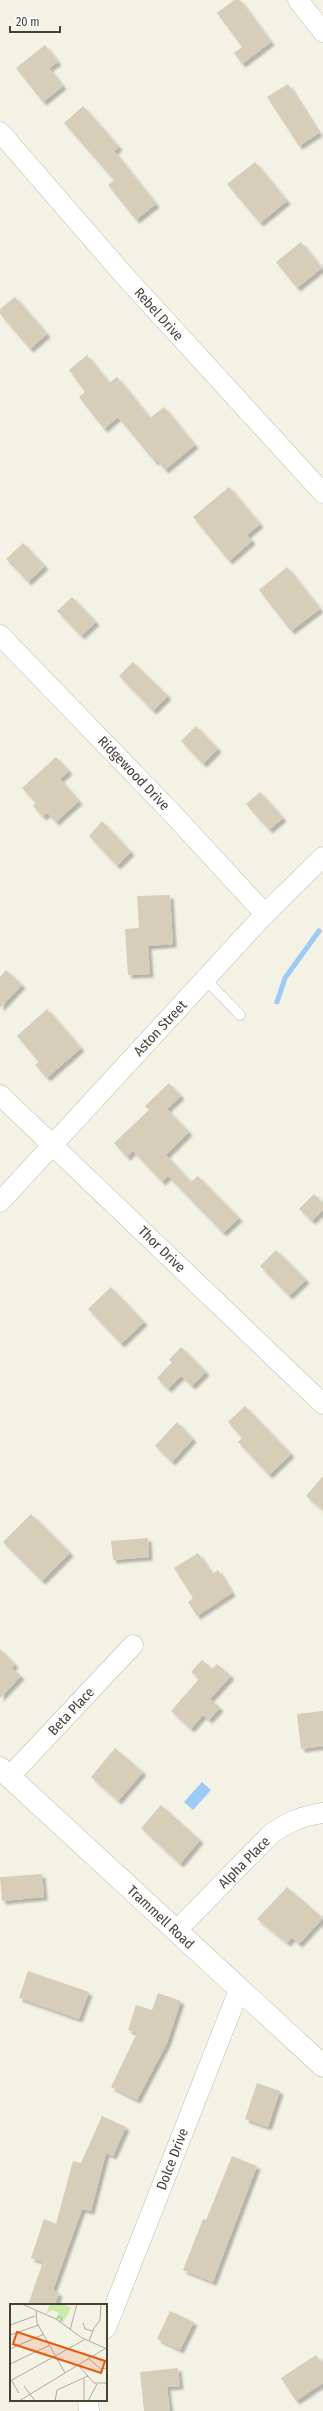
<svg xmlns="http://www.w3.org/2000/svg" width="323" height="2411" viewBox="0 0 323 2411" font-family="'Fira Sans Condensed',sans-serif">
<defs>
<filter id="shadow"><feDropShadow dx="3.5" dy="3.5" stdDeviation="1" flood-color="#0004"/></filter>
</defs>
<rect width="100%" height="100%" fill="#f4f1e5"/>
<!-- water -->
<polygon fill="#9ccbf7" points="202,1782 211,1790 193,1810 184,1802"/>
<g fill="none" stroke-linecap="round" stroke-linejoin="round">
<!-- stream -->
<polyline stroke="#9ccbf7" stroke-width="5" points="277,1002 285,978 319,931"/>
</g>
<!-- building -->
<g fill="#d7ceba" filter="url(#shadow)">
<polygon points="234,0 240,0 271,42 242,64 234,53 242,47 217,13"/>
<polygon points="45,45 58,62 49,68 63,86 43,102 16,68"/>
<polygon points="288,84 319,133 299,146 267,97"/>
<polygon points="83,106 119,147 114,151 156,204 136,220 108,185 114,180 64,123"/>
<polygon points="255,162 287,201 260,223 227,184"/>
<polygon points="301,242 322,268 297,288 276,262"/>
<polygon points="15,297 47,334 30,349 0,314 0,309"/>
<polygon points="87,355 109,383 117,377 150,418 164,407 195,445 165,470 157,460 155,462 118,417 104,429 79,397 85,392 69,370"/>
<polygon points="229,487 260,524 247,535 252,541 229,561 193,517"/>
<polygon points="23,543 45,566 28,582 6,559"/>
<polygon points="287,567 320,609 291,631 259,590"/>
<polygon points="72,597 96,622 81,636 57,611"/>
<polygon points="133,662 168,696 153,711 119,676"/>
<polygon points="196,726 218,749 203,764 181,741"/>
<polygon points="56,757 69,771 60,779 79,801 56,822 47,813 43,817 33,806 36,803 22,788"/>
<polygon points="260,792 283,818 269,830 246,804"/>
<polygon points="102,821 131,852 117,866 89,836"/>
<polygon points="170,895 173,944 148,946 150,974 128,975 125,929 139,928 137,896"/>
<polygon points="6,970 22,985 0,1008 0,977"/>
<polygon points="47,1009 81,1048 47,1078 35,1065 39,1062 17,1036"/>
<polygon points="169,1083 181,1096 167,1109 189,1132 166,1155 191,1182 198,1176 239,1218 223,1233 168,1176 162,1182 133,1151 127,1157 114,1143 149,1110 145,1106"/>
<polygon points="314,1194 323,1203 323,1210 312,1221 299,1209"/>
<polygon points="276,1250 306,1280 289,1296 260,1266"/>
<polygon points="111,1287 144,1322 121,1344 88,1309"/>
<polygon points="181,1347 206,1372 192,1386 181,1376 168,1389 157,1378 172,1362 169,1360"/>
<polygon points="245,1406 291,1454 269,1475 238,1442 242,1438 228,1422"/>
<polygon points="177,1422 193,1439 172,1462 155,1446"/>
<polygon points="323,1476 323,1510 306,1496"/>
<polygon points="31,1514 70,1553 42,1581 3,1542"/>
<polygon points="148,1538 149,1557 113,1560 111,1541"/>
<polygon points="198,1553 212,1574 218,1570 232,1593 197,1616 188,1602 193,1598 174,1568"/>
<polygon points="0,1649 15,1664 12,1668 21,1676 0,1698"/>
<polygon points="202,1660 212,1669 217,1664 231,1676 210,1699 220,1708 209,1720 203,1715 191,1729 171,1711 199,1679 191,1672"/>
<polygon points="323,1711 323,1746 301,1749 297,1714"/>
<polygon points="115,1748 143,1772 118,1801 91,1777"/>
<polygon points="161,1805 200,1840 180,1864 141,1828"/>
<polygon points="42,1874 44,1897 2,1901 0,1877"/>
<polygon points="287,1887 323,1918 299,1944 292,1938 287,1943 257,1919"/>
<polygon points="28,1971 89,1992 79,2019 19,1998"/>
<polygon points="158,1993 181,2001 167,2043 137,2100 111,2087 137,2033 128,2030 136,2005 152,2010"/>
<polygon points="257,2083 280,2091 268,2127 245,2119"/>
<polygon points="102,2116 126,2127 113,2156 106,2153 91,2211 82,2209 53,2290 59,2293 55,2305 28,2305 43,2262 31,2258 44,2219 56,2224 73,2161 81,2163"/>
<polygon points="232,2156 257,2166 213,2282 183,2270 203,2219 206,2220"/>
<polygon points="170,2311 194,2322 180,2350 157,2339"/>
<polygon points="316,2355 323,2366 323,2383 296,2401 281,2378"/>
<polygon points="178,2368 180,2386 167,2387 170,2411 144,2411 140,2372"/>
</g>
<g fill="none" stroke-linecap="round" stroke-linejoin="round">
<!-- service casing -->
<g stroke="#c1baa7" stroke-width="11">
<polyline id="service" points="206,980 240,1015"/>
</g>
<!-- minor casing -->
<g stroke="#c1baa7" stroke-width="21">
<g id="minor">
<polyline points="298,0 323,32"/>
<polyline points="0,132 122,273 323,493"/>
<polyline points="0,635 171,812 265,914"/>
<polyline points="0,1095 323,1404"/>
<polyline points="0,1202 265,914 323,857"/>
<polyline points="10,1776 133,1645"/>
<path d="M176 1931 271 1834C288 1822 302 1816 323 1813"/>
<polyline points="106,2328 239,1990"/>
<polyline points="88,2400 89,2411"/>
</g>
</g>
<!-- tertiary casing -->
<g stroke="#c1baa7" stroke-width="23">
<polyline id="tertiary" points="0,1768 323,2066"/>
</g>
<!-- service -->
<use href="#service" stroke="#fff" stroke-width="10"/>
<!-- minor -->
<use href="#minor" stroke="#fff" stroke-width="20"/>
<!-- tertiary -->
<use href="#tertiary" stroke="#fff" stroke-width="22"/>
</g>
<g text-anchor="middle" stroke-width="3" stroke-linejoin="round" paint-order="stroke">
<!-- street labels -->
<g font-size="14" fill="#484134" stroke="#fff">
<text transform="translate(159 314) rotate(48)" y="5">Rebel Drive</text>
<text transform="translate(134 773) rotate(46)" y="5">Ridgewood Drive</text>
<text transform="translate(160 1028) rotate(-47)" y="5">Aston Street</text>
<text transform="translate(162 1249) rotate(44)" y="5">Thor Drive</text>
<text transform="translate(71 1711) rotate(-47)" y="5">Beta Place</text>
<text transform="translate(244 1862) rotate(-45)" y="5">Alpha Place</text>
<text transform="translate(161 1917) rotate(43)" y="5">Trammell Road</text>
<text transform="translate(172 2159) rotate(-69)" y="5">Dolce Drive</text>
</g>
</g>
<!-- overview -->
<g transform="translate(10 2304)">
<rect width="97" height="97" fill="#f4f1e5"/>
<path d="M40 0H54L61 4 53 19 46 14 49 9 42 6 36 10Z" fill="#caecaa"/>
<path fill="none" stroke="#afab9e" stroke-width="1" d="M12 0 46 15 72 34 97 45M26 7 27 19 55 69M46 16 49 12 52 14 50 18M73 19 75 25 83 27M0 21 25 12M60 26 67 0M0 31 29 21M79 37 84 24 90 16 91 0M0 45 34 30M79 55 91 65 97 64M0 60 40 41M68 61 84 79H97M0 74 9 89M0 77 74 36M14 82 25 97M9 97 96 44M45 97 47 86 78 72M74 97V75M78 97 87 80"/>
<path fill="#e8590c" fill-opacity="0.15" stroke="#e8590c" stroke-width="2" d="M7 28 95 57 91 69 3 40Z"/>
<rect width="97" height="97" fill="none" stroke="#484134" stroke-width="2"/>
</g>
<!-- scale -->
<path d="M10 26v6h50v-6" fill="none" stroke="#484134" stroke-width="2"/>
<text x="16" y="26" font-size="12" fill="#484134" stroke="#ffffff" stroke-width="3" paint-order="stroke">20 m</text>
</svg>
